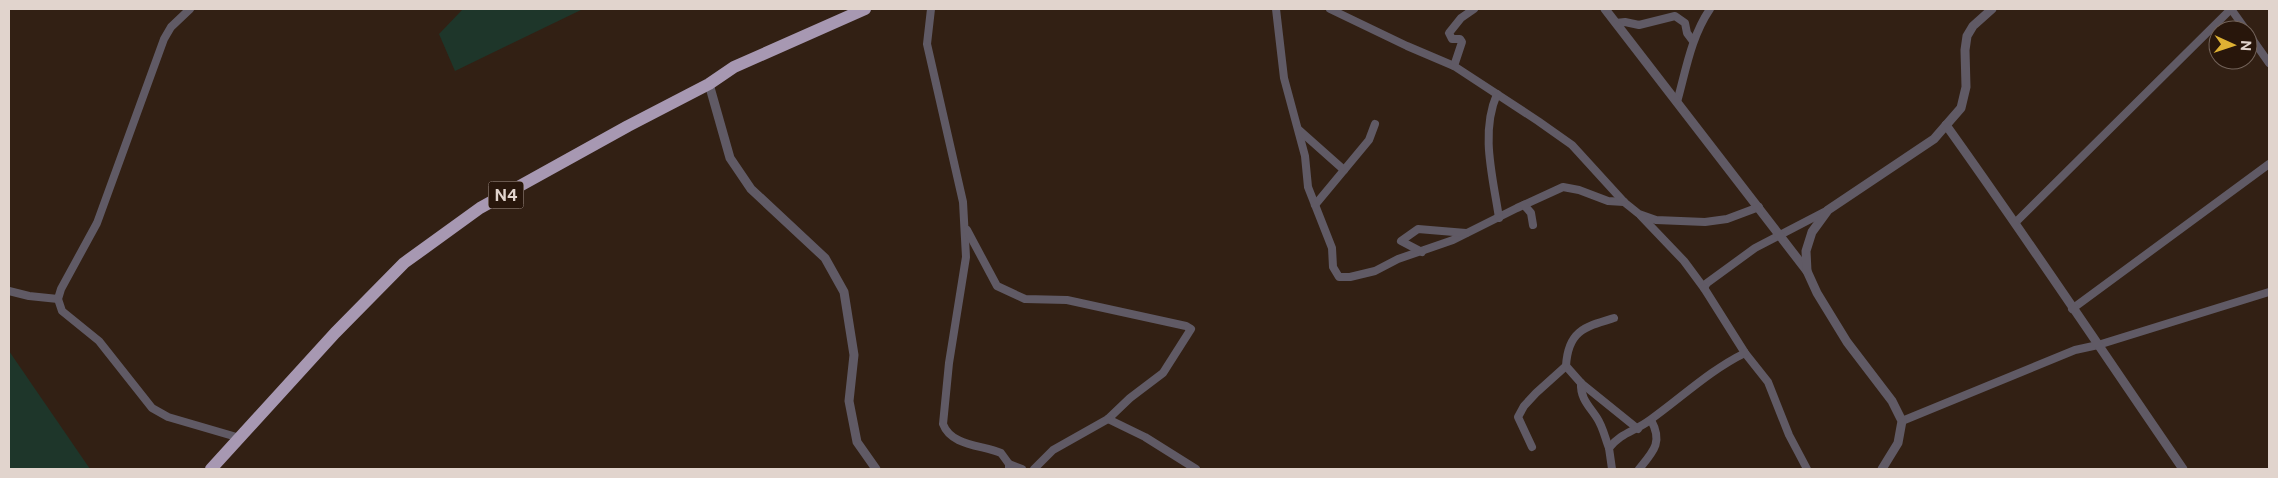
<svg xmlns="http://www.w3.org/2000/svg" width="2278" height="478" viewBox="0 0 2278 478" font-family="'Public Sans',sans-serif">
<rect width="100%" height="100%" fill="#322014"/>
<!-- green -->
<g fill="#1e362a">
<polygon points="463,9 583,9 455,71 439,34"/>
<polygon points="9,351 90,469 9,469"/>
</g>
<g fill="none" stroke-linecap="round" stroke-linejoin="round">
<!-- minor -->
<g stroke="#605a65" stroke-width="8">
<polyline points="190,9 171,27 164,39 97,223 61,289 58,299 62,311 99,341 152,408 168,417 240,438"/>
<path d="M931 9 927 44 963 202 966 257 949 363 943 424C951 446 982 445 1001 453L1009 464V469"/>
<polyline points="1276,9 1284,78 1305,156 1308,187 1332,248 1333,267 1339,277 1350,277 1375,271 1398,259 1453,240 1517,208 1563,187 1579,190 1608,201 1624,202"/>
<polyline points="1330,9 1407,46 1454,66 1538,121 1572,145 1624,202 1639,214 1656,220 1705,222 1727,219 1759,207"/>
<polyline points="2231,9 2246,30"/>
<polyline points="1616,23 1625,22 1639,25 1675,16 1685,23 1687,33 1693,41"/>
<polyline points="2248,33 2269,63"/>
<polyline points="1454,66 1462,42 1460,39 1452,39 1449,33 1461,18 1474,9"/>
<path d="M1497 94C1480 133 1493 177 1499 218"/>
<path d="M1677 102C1686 70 1691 37 1710 9"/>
<polyline points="1299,130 1344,170"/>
<polyline points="1315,205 1369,140 1375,124"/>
<polyline points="1524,205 1531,213 1533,225"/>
<polyline points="1641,216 1684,261 1704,288 1707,283 1755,248 1828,210"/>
<polyline points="2016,222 2231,9"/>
<polyline points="967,230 997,286 1025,299 1067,300 1186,326 1191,329 1163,373 1130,398 1108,419 1053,450 1034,469"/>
<polyline points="1422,252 1401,241 1418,229 1466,233"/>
<polyline points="1704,288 1745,353 1768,382 1789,435 1807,469"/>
<polyline points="9,291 29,296 58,299"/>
<polyline points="2072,309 2269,164"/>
<polyline points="1566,366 1581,383 1638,429"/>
<path d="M1581 383C1580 398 1589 406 1597 418 1603 427 1605 438 1609 448"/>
<polyline points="1108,419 1145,437 1196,469"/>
<polyline points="1902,421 2075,350 2098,345 2269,292"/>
<path d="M1532 447 1518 417 1524 406 1536 393 1566 366C1568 331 1584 327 1614 318"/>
<polyline points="1009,464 1022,469"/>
<path d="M1612 469 1609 448C1622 432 1634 432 1650 420 1681 398 1710 370 1745 353"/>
<path d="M1639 469C1654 451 1663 442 1651 420"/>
</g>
<!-- tertiary -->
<g stroke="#605a65" stroke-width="9">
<polyline points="1605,9 1807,271"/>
<polyline points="709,84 730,158 751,189 825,258 844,292 854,355 849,401 857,442 876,469"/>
<path d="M1946 125C2027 238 2104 354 2183 469"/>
<polyline points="1882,469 1898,443 1902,421 1892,401 1847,342 1817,293 1807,271 1806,251 1812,232 1828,210 1934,139 1961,108 1966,87 1965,50 1967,36 1973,26 1992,9"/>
</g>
<!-- trunk -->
<polyline stroke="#a798b2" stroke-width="12" points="211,469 335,333 404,263 480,208 628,126 709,84 734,67 865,9"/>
</g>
<g text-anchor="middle" stroke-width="5" stroke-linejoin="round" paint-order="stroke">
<!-- shield labels -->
<rect fill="#28160b" stroke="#aa9b93" stroke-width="1" x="488.5" y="181.5" width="35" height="27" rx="4"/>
<g font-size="16" font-weight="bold" fill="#e1d4cd">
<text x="506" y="201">N4</text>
</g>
</g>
<!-- border -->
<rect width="2278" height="478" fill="none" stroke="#e1d4cd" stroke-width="20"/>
<!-- north arrow -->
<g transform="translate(2233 45) rotate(93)"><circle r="24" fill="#28160b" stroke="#726259"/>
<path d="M0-4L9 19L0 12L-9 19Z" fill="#deb133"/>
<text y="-8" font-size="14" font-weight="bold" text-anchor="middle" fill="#e1d4cd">N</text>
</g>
</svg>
